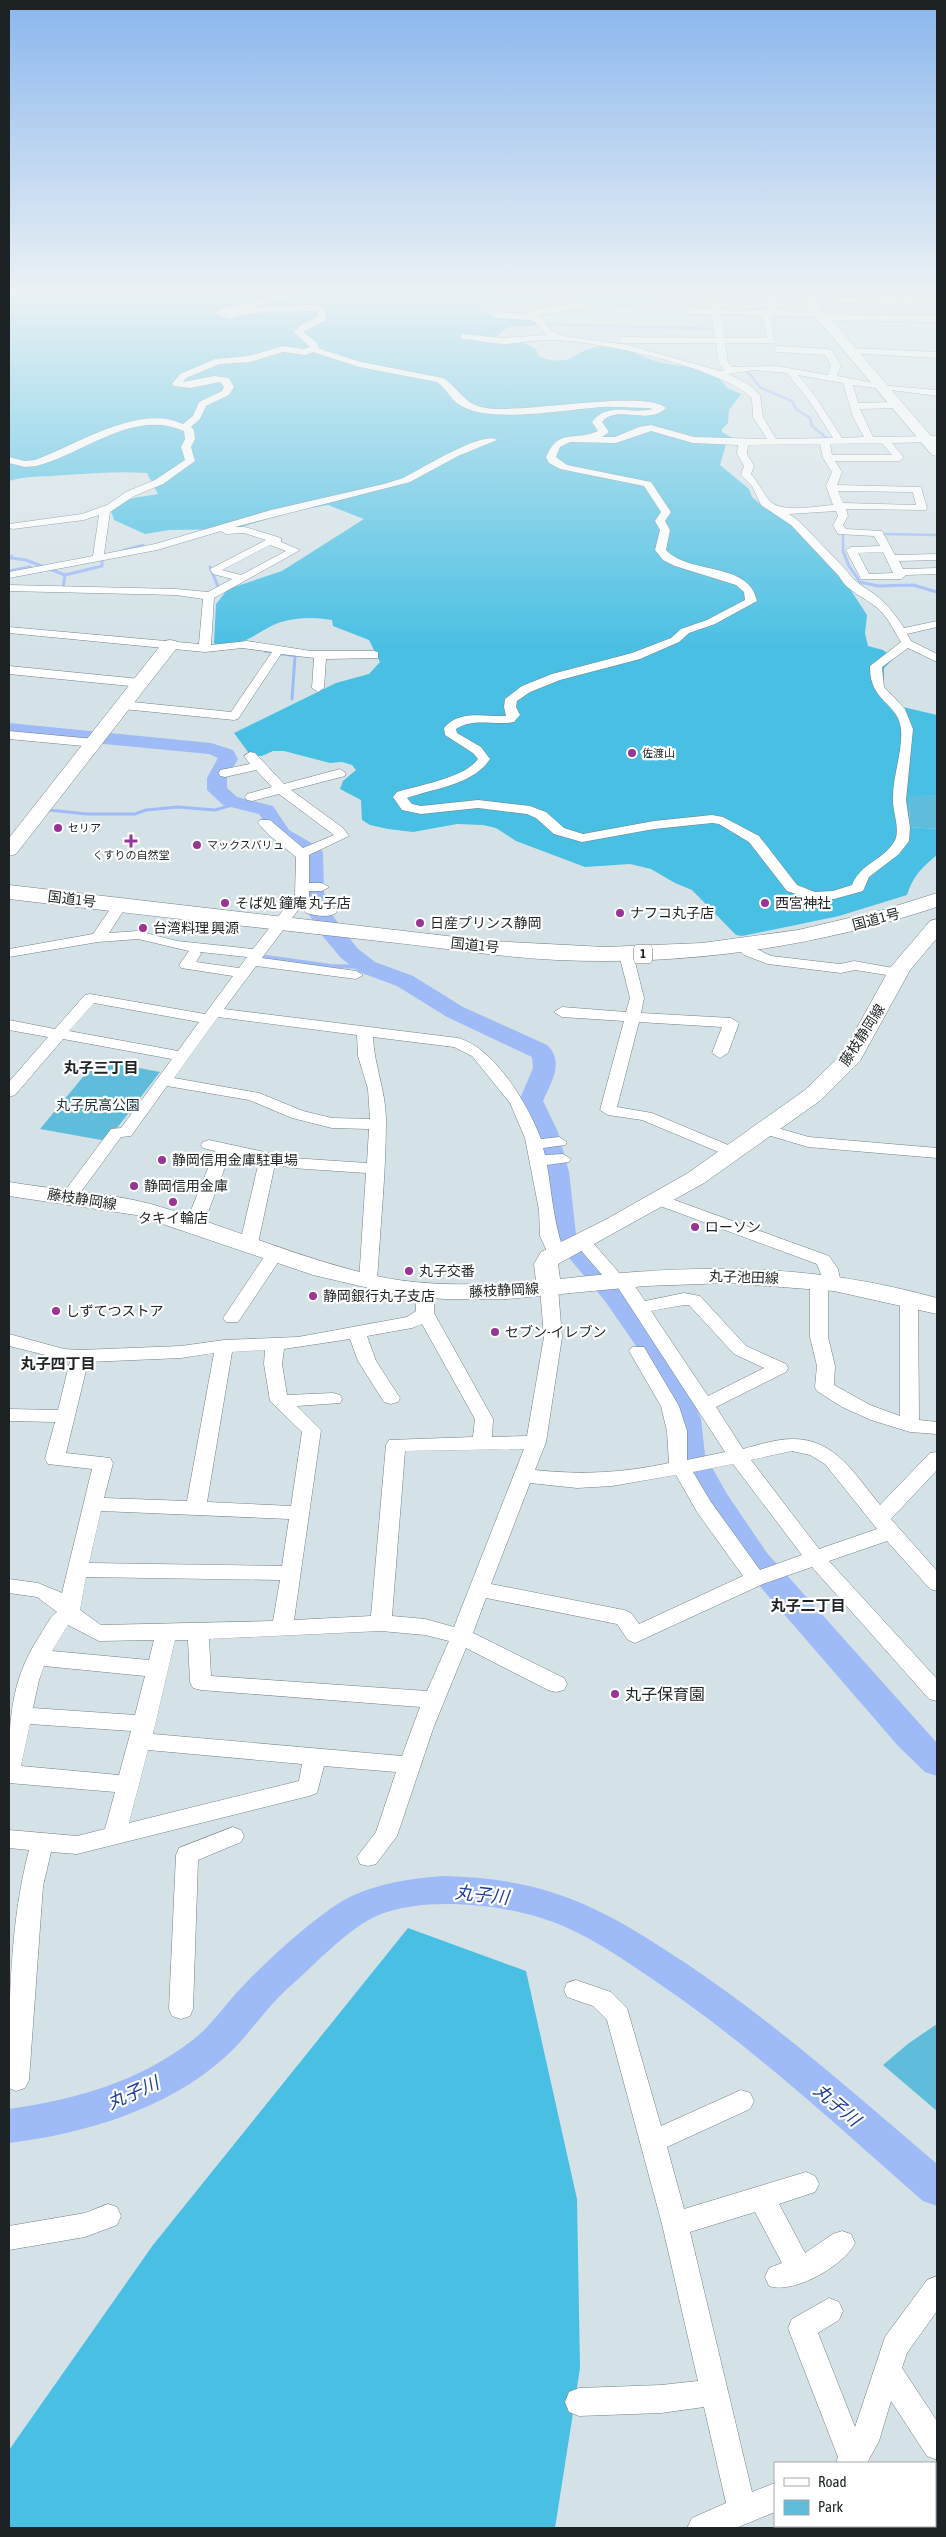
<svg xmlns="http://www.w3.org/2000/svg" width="946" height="2537" viewBox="0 0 946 2537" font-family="'Asap Condensed','Noto Sans JP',sans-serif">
<rect width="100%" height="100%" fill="#d4e2e7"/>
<!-- green -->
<g fill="#5fbddb">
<polygon points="910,794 937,796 937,829 909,827"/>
<polygon points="97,1060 160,1072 107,1141 40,1129"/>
<polygon points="937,2024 937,2111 883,2065 909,2043"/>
</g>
<!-- forest -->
<g fill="#49bfe3">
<path d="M9 294H658V299L631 306H614L564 296 544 297 530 302 482 305 479 311C498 317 521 314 539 323L533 326 508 327 493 339 520 341 536 349 539 357C577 369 572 348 603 346 624 345 639 356 658 362 675 366 695 366 711 373 718 376 723 382 727 388L741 394 729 410 728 423 722 429V432L738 441 726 444 720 465 749 489 752 497 760 504 787 520 850 589 867 615 865 633 868 646 883 650 894 658 884 668V688L903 707 937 715V796L910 795 909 827 937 829V855C922 867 913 876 907 895L839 916 742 936 736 935 692 890 675 883 651 869 630 864 585 867 516 841 496 828 483 825 457 824 413 832 388 829 370 825 362 820 361 800 340 789 343 781 356 770 352 765 342 762 330 763 284 751H273L262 756H255L248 752 234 733 336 683 369 674 380 662 369 640 333 626 332 620C315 617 298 617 281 622 263 627 232 656 214 643L216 604 228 589 282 571 364 519 328 505 291 512 234 529 169 530 145 534 114 520 111 511C120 497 143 497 158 494L147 473C119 471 94 473 66 475 44 477 31 475 9 481Z"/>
<polygon points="408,1928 526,1971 577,2199 580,2368 555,2528 9,2528 9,2450 153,2245"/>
</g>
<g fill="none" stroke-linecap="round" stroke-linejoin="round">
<!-- stream-far2 -->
<g stroke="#9ebaf7" stroke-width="2.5">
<polyline points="545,324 718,329"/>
<polyline points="747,371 761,388 792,401 796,409 810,418 812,426 828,439"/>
<polyline points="843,534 843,552"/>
<polyline points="884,534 937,535"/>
<polyline points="124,550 143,545"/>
</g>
<!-- stream-far1 -->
<g stroke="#9ebaf7" stroke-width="3">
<polyline points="843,551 849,566 860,582 878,586 913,585 937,592"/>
<polyline points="12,556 11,558 26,560 65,575"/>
<polyline points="210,567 219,589"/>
<polyline points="9,571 30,567"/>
<polyline points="63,588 65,575 102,566 102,560"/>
<polyline points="265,651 295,656 292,699"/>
<polyline points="49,810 87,814 135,814 146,810 178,807 215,810 239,803"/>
</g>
<!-- stream -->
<polyline stroke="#9ebaf7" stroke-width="4" points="259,956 331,966 367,967"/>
<!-- river -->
<g fill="#9ebaf7" fill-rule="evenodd">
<path d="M9 723 211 743 233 750 238 759 227 778V788L237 797 273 806 289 830 320 848 323 852 324 892 329 911 357 948 375 962 413 976 463 1007 547 1045C565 1062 551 1082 543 1101L558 1132 569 1172 576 1234 623 1289 665 1348 688 1387 701 1419 705 1455 727 1494 767 1553 937 1743V1776L925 1772 899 1747 745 1569 699 1498 677 1455 673 1419 660 1387 643 1356 605 1301 550 1235 545 1172 534 1132 519 1101 533 1068 532 1057 447 1017 397 986 359 972 341 958 320 933 307 911 302 892 303 855 275 838 259 814 223 805 207 790V778L218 758 209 754 9 735Z"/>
<path d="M443 1876C481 1877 518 1881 554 1893 601 1908 643 1935 684 1962 774 2022 855 2094 937 2164V2206L923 2201C838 2127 755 2049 661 1985 630 1964 598 1941 563 1926 515 1905 431 1895 381 1914 348 1927 314 1966 287 1989 264 2010 248 2037 224 2058 167 2109 84 2134 9 2143V2109C77 2099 139 2082 194 2039 213 2024 226 2003 243 1986 265 1962 325 1907 354 1895 382 1883 412 1878 443 1876Z"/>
</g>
<!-- street casing -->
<g stroke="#738085" stroke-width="1">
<g id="street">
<path d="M280 294H290L276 302 226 313 254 307 316 305 325 308 326 320 303 332 316 342 320 349 361 362 443 378C460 389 464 405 486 408 522 414 643 389 666 408 649 426 617 404 602 422L609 432 602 437H615L639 427 651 425 694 437 767 439 753 417 752 398C719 367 602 342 556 340 539 339 522 343 506 344 492 344 478 340 464 339L461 338V334L504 338 546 335 537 323 530 320 497 318 493 315 497 312 528 314 532 310 578 303 571 298 574 294H583L580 297 586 302 585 307 536 316 543 319 551 331 562 336 628 345 720 371 724 370 719 364 716 343H622L618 340 622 337 715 338 711 314H686L682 311 686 308 710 309 709 300 718 294H730L717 301 719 309 767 310 770 294H778L776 310 819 311 823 314 937 316V322L821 320 817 317 774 316 771 317 775 343H725L728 363 732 367 776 366 828 375 831 365 825 355 777 352 773 349 777 346 828 349 831 350 841 365 837 376 890 386 937 390V396L930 395 853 385 858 403 896 402 901 405 896 408 860 409 873 437 937 436V442L892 443 904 458 899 461H835L842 472 837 485 921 487 927 508 926 510 846 509 848 516 843 525 846 529 882 531 895 555 937 554V560L899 561 903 569 937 568V574L906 575 901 579H861L846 550 851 547 880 546 874 536 838 534 833 525 838 516 836 511 789 514 799 521 848 572C856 584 867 588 878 597 889 606 896 616 904 628L937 621V627L907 634 911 641 937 654V662L908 648 882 667 884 687 905 709 913 729 906 800 910 828 909 841 899 854 869 877 863 891 834 899 814 900 787 891 749 842 719 824 712 823 654 829 582 842 554 834 536 818 527 814 478 808 421 814 402 810 393 797 397 792C419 785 465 778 478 759L473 753 445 735 444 728C459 709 486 717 506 716L504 707 505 699 522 686 552 674 632 653 671 638 681 629 707 620 745 600 744 592 736 585 675 566 663 560 655 550 660 530 655 521 661 512 644 486 560 469 549 463 546 457C559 427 574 442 598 431L592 422C608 401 632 415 653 409L649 408C634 408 618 406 603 407 567 409 487 425 458 404 450 398 446 388 437 382L359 367 313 352 305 355 283 352 250 362 220 364 186 378 183 382 214 376 229 378 234 387 229 395 206 406 200 419 191 427 194 430 195 439 191 447 195 461 163 484 134 496 110 512 104 554 155 544 271 510 384 484C390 482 397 480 403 478 418 471 484 429 497 440L458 456 410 482 235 527H245L281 538V542L300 550 214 598 211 645 247 641 311 651H374L378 652V658L326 659 324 688 318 692 312 688 314 658 281 654 238 719 234 720 123 709 117 705 123 701 231 712 272 652 242 648 205 652 9 633V627L199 644 203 599 176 595 9 591V585L176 589 208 592 232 579 213 574 210 569 266 540 244 533 226 534 221 531 157 550 9 578V572L93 556 99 515 84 520 13 529 9 528V524L82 514 107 505 126 492 155 480 185 460 181 447 185 439 184 431C133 408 84 454 36 466L25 467 9 463V457L25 461 35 460C76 445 140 403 183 424L193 416 199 402 222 391 224 387 220 382 190 388 174 386 172 384 180 374 215 359 249 356 283 346 304 349 310 347 294 332 302 324 318 317V311L254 313 229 319 214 313 223 308ZM720 314 762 315 767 338H724ZM754 370 787 373 810 402 833 438 776 439 763 417 760 395 748 384 728 374ZM798 375 843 383 853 417 864 437 842 438 817 399ZM651 431 693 443 738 445 737 454 744 466 741 475 752 486 761 505 791 525 839 576C848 594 872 599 884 615 891 623 895 633 901 642L870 666C869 702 899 703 901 729 903 752 892 777 893 801 893 813 901 831 894 842 882 861 861 863 852 885L833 891 815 892 797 885 759 836 723 817 712 815 654 821 583 834 564 828 546 812 530 806 478 800 421 806 412 804 407 798C435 788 473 785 490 759L481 747 457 733 456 729C474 717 495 726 514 722L520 715 516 707 517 701 530 692 560 680 640 659 679 642 689 633 715 624 757 601C749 561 689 575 666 550L670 530 665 521 671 512 651 482 567 465 556 457 560 447 570 442 616 443ZM882 443 892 455H832L830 444ZM820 444 823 458 832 472 826 486 833 505C817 506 780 514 769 500 762 492 759 483 751 474L754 466 747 454 748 445ZM838 491 913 492 916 505 843 503ZM270 545 286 551 241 575 222 570ZM883 552 893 573 869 574 858 553Z"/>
<polygon points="823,294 832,294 835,297 937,299 937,305 833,303"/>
<polygon points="851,348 937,352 937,358 848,353 846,351"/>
<polygon points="9,666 140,679 146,683 140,687 9,674"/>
<polygon points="9,731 94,739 100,743 94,747 9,739"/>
<path d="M250 752 255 753 284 784 340 769 346 773 345 776 291 790 343 828 349 836 309 855V883H322L329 887 322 891H309V896L316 906 335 909 337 912C330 919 315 915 306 913L301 906 262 958 356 971 363 975 356 979 256 966 224 1009 458 1038C495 1048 528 1105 541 1139L559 1137 567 1142 565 1145 543 1148 545 1155 563 1154 571 1159 569 1162 547 1165C552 1195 554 1226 565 1254L562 1258H550L540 1236 539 1210 525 1138 510 1103 472 1056 454 1047 373 1037C374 1065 386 1091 386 1120 386 1174 380 1228 377 1282L374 1286H362L359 1282 366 1173 292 1168 275 1164 258 1243 255 1247H243L240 1243 259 1161 230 1154 203 1225 200 1229H188L185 1225 215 1151 203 1148 201 1145 203 1142 209 1140 292 1158 367 1163 369 1129 332 1128 292 1118 249 1100 167 1086 131 1136 121 1137 75 1200H63L61 1196 111 1129 121 1128 172 1059 63 1039 15 1095 9 1097V1082L48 1037 9 1030V1020L55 1029 85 995 90 994 205 1014 233 976 181 968 179 965 189 951 138 939 98 942 9 957V949L93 934 115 902 120 901 127 905 109 933 138 931 177 941 253 949 295 895 296 857 269 835 258 823 260 820H270L303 848 334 835 279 794 252 801 247 800 245 797 247 794 272 787 256 770 225 777 220 776 219 773 220 770 250 764 244 756ZM200 952 247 957 239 968 196 962 201 954ZM94 1003 199 1022 178 1051 69 1031ZM218 1017 357 1035 358 1056 368 1089 370 1119 332 1118 303 1111 259 1093 174 1078Z"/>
<polygon points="742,942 771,956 840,964 854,961 899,969 906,973 899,977 855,970 841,973 768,964 744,955 735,946 737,943"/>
<polygon points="626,950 633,954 644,998 641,1013 731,1018 739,1023 728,1053 720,1058 712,1053 722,1027 639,1022 617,1107 652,1113 740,1150 742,1153 740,1156 728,1156 642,1120 608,1115 600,1110 624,1021 562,1017 554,1012 562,1007 626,1012 630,998 619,954"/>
<polygon points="767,1125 809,1137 937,1148 937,1158 808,1147 761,1133 759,1130 761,1127"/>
<polygon points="658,1194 829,1256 838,1269 841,1283 838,1287 828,1289 828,1337 835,1366 834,1385 870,1405 900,1416 900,1298 903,1294 915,1294 918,1298 919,1420 937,1422 937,1434 910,1432 871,1420 842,1407 817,1391 815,1387 817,1366 810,1337 810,1289 817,1278 822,1277 817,1264 652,1203 650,1199 652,1195"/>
<path d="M587 1242 593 1243 616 1269 619 1273 617 1276H628L645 1301 684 1293 700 1296 746 1346 786 1364 788 1368 786 1372 716 1407 743 1449C758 1445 776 1439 792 1439 835 1438 856 1476 880 1505L930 1453 937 1452V1470L891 1519 937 1571V1591L930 1589 887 1541 829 1561 937 1679V1701L929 1699 812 1567 763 1584 635 1643 628 1640 617 1624 486 1598 473 1633 564 1678 567 1684 564 1690 556 1692 548 1690 466 1648 434 1726 397 1836 376 1864 368 1866 360 1864 357 1857 376 1832 396 1772 324 1766 317 1793 309 1796 77 1854 51 1852 43 1886 29 2080 25 2088 16 2091 9 2088C9 2009 9 1927 29 1850L9 1848V1830L77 1836 105 1829 115 1792 9 1783C9 1729 8 1684 39 1637 44 1629 49 1618 57 1612L37 1597 9 1593V1579L38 1583 62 1593 92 1469 48 1464 45 1459 55 1422 9 1421V1409L58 1410 70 1361 9 1346V1334L64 1349 80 1350 181 1346 224 1340 298 1337 407 1317 416 1311V1290L419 1286H431L434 1290V1313L493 1419 492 1437 527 1436 544 1337 540 1288 543 1284H555L558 1288 562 1337 546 1442 535 1470C582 1475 623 1473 669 1463L667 1431 661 1406 629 1351 632 1347H644L679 1406 687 1431V1460L725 1452 613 1280 615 1277H604L578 1247 581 1243ZM684 1305H689L734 1354 764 1368 708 1396 651 1311ZM422 1324 475 1419 473 1437 389 1440 386 1445 371 1616 294 1620 321 1430 297 1406 340 1403 342 1399 340 1395 333 1393 287 1395 282 1364 284 1349 350 1339 358 1361 384 1402 391 1404 398 1402 400 1398 376 1361 367 1336 412 1328ZM265 1350 264 1364 270 1401 302 1432 291 1506 207 1502 232 1352ZM214 1353 187 1501 104 1498 113 1463 110 1458 66 1453 88 1362 181 1358ZM524 1449 454 1627 425 1619 392 1616 405 1451ZM792 1451 810 1455 825 1464 877 1529 819 1549 751 1460ZM733 1464 802 1555 760 1570 711 1502 693 1472ZM676 1475 697 1512 743 1576 639 1624 631 1613 624 1610 491 1584 530 1483 577 1488 612 1486ZM101 1511 289 1519 282 1566 89 1563ZM86 1577 280 1580 273 1621 101 1625 80 1610ZM68 1625 99 1641 154 1640 149 1660 52 1651ZM381 1631 425 1635 449 1641 427 1691 211 1676 209 1639ZM175 1640H188L190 1682 193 1688 201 1690 420 1707 402 1756 153 1734ZM44 1666 145 1676 135 1715 33 1708 39 1680ZM30 1724 131 1731 119 1775 21 1766ZM148 1750 302 1764 299 1781 129 1823Z"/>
<polygon points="276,1247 282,1248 285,1252 238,1322 226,1322 223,1318 226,1314 270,1248"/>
<polygon points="233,1827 241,1830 244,1836 241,1842 198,1860 193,2009 190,2016 181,2019 172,2016 169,2009 176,1855 179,1848"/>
<path d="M576 1980 611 1992 627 2008 661 2126 741 2090 750 2093 754 2101 750 2109 667 2147 684 2209 806 2172 815 2176 819 2184 815 2192 779 2204 805 2253 833 2234 842 2231 851 2234 855 2243C845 2265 793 2295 769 2286L765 2277 769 2268 782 2263 755 2212 690 2232 752 2492 775 2483V2512L736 2528H687L692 2518 726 2503 704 2407 661 2413 579 2416 569 2412 565 2402 569 2392 579 2388 661 2385 698 2381 662 2224 607 2020 593 2006 567 1997 564 1990 567 1983Z"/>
<polygon points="108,2204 117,2207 121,2216 117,2225 85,2237 9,2250 9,2226 85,2213"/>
<polygon points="937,2276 937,2311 907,2353 902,2368 937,2421 937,2460 927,2456 891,2401 879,2441 867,2463 836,2463 838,2457 788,2328 792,2319 829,2298 839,2302 843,2311 839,2320 818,2333 855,2427 885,2337 927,2280"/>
<polygon points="862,2526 892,2526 893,2528 863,2528"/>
</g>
</g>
<!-- secondary casing -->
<g stroke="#738085" stroke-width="1">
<g id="secondary">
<polygon points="796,294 809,294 937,443 937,456 932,455"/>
<polygon points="170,640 176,641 178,645 176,649 16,854 9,856 9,838 164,641"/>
<path d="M937 919V938L910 970 860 1061 821 1100 704 1183 558 1264 560 1279C693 1264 807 1262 937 1298V1314L834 1291 729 1283 645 1286 507 1299H445L403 1296 313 1275 136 1215 9 1196V1182C56 1190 105 1192 151 1204 228 1226 302 1260 381 1277 432 1287 485 1285 536 1281L534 1264 541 1252 605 1220 688 1173 805 1090 843 1053 890 968 930 921Z"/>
</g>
</g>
<!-- highway casing -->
<g stroke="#738085" stroke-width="1">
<path id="highway" d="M9 885 490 941 605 947 702 943 798 930 883 910 937 893V907C814 947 687 966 557 960 497 957 438 947 379 941 255 927 132 914 9 899Z"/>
</g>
<!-- street -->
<use href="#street" fill="#fff" fill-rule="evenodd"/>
<!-- secondary -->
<use href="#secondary" fill="#fff" fill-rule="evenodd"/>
<!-- highway -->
<use href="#highway" fill="#fff" fill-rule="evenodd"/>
</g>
<!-- sky -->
<linearGradient id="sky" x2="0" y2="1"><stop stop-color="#8ab6ee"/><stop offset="0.45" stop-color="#ecf2f4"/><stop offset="1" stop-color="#ecf2f4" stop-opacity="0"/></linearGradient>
<rect width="946" height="649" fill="url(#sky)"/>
<!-- markers -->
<g fill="#9a3396" stroke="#fff" stroke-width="2">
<circle cx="632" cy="753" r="5"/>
<circle cx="58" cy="828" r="5"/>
<path d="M128.5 833.5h5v5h5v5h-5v5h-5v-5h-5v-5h5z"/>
<circle cx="197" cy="845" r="5"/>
<circle cx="225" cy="903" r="5"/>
<circle cx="765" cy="903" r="5"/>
<circle cx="620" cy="913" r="5"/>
<circle cx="420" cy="923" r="5"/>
<circle cx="143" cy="928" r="5"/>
<circle cx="162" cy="1160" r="5"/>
<circle cx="134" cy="1186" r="5"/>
<circle cx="173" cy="1202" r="5"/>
<circle cx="695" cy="1227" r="5"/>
<circle cx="409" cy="1271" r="5"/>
<circle cx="313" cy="1296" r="5"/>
<circle cx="56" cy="1311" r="5"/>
<circle cx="495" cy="1332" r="5"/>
<circle cx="615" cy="1694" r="5"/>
</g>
<g text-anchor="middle" stroke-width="4.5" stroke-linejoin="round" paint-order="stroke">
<!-- far-poi labels -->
<g font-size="11" fill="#1d2324" stroke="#fff" text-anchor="start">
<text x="642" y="757">佐渡山</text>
<text x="68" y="832">セリア</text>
<text x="207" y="849">マックスバリュ</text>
<text x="131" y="859" text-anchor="middle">くすりの自然堂</text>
</g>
<!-- shield labels -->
<rect fill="#fff" stroke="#616566" stroke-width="1" x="634" y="944.5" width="18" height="19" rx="4"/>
<g font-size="12" font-weight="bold" fill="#1d2324">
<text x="643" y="958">1</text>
</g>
<!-- street labels -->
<g font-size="14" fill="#1d2324" stroke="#fff">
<text transform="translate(72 899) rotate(7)" y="5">国道1号</text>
<text transform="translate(876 919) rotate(-15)" y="5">国道1号</text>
<text transform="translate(475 945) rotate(6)" y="5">国道1号</text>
<text transform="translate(862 1035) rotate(-57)" y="5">藤枝静岡線</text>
<text transform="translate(82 1199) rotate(9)" y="5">藤枝静岡線</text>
<text transform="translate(744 1277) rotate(2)" y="5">丸子池田線</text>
<text transform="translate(504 1290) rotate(-3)" y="5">藤枝静岡線</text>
</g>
<!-- poi labels -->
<g font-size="14" fill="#1d2324" stroke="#fff" text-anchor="start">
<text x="235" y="908">そば処 鐘庵 丸子店</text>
<text x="775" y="908">西宮神社</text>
<text x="630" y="918">ナフコ丸子店</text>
<text x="430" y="928">日産プリンス静岡</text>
<text x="153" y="933">台湾料理 興源</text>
<text x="172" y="1165">静岡信用金庫駐車場</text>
<text x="144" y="1191">静岡信用金庫</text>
<text x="173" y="1223" text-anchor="middle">タキイ輪店</text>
<text x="705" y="1232">ローソン</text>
<text x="419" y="1276">丸子交番</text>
<text x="323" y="1301">静岡銀行丸子支店</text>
<text x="66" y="1316">しずてつストア</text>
<text x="505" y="1337">セブン-イレブン</text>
</g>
<!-- park labels -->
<g font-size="14" fill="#1c3138" stroke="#fff">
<text x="98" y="1110">丸子尻高公園</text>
</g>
<!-- neighbourhood labels -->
<g font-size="15" font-weight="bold" fill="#1d2324" stroke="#fff">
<text x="101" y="1073">丸子三丁目</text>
<text x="58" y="1369">丸子四丁目</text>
<text x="808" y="1611">丸子二丁目</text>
</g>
<!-- near-poi labels -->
<g font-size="16" fill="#1d2324" stroke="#fff" text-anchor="start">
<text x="625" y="1700">丸子保育園</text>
</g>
<!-- near-water labels -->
<g font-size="18" font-style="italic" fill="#1f3f94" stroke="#fff">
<text transform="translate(482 1895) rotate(6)" y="6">丸子川</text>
<text transform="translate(133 2093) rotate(-24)" y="6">丸子川</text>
<text transform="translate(837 2105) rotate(40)" y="6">丸子川</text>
</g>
</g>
<!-- border -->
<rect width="946" height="2537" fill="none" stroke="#1d2324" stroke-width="20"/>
<!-- legend -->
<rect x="774" y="2462" width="162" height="65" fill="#ffffff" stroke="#a5a7a7"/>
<rect x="784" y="2478" width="25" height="8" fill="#ffffff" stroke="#a5a7a7"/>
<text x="818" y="2487" font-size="15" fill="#1d2324">Road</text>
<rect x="784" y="2500" width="25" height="15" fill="#5fbddb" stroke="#a5a7a7"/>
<text x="818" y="2512" font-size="15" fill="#1d2324">Park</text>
</svg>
